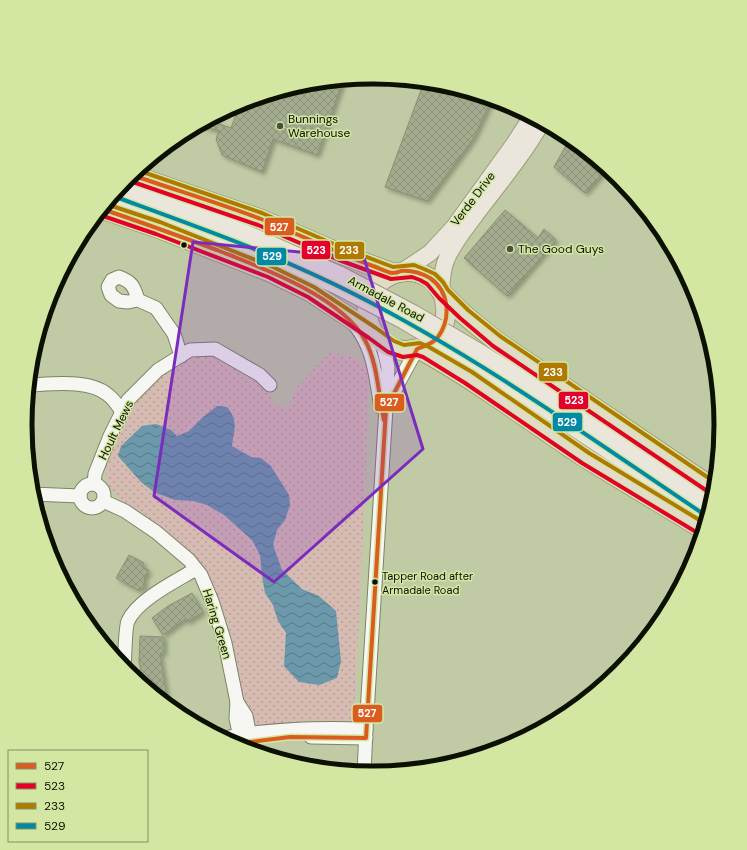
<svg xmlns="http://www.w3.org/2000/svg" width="747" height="850" viewBox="0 0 747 850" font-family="'DM Sans',sans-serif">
<defs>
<pattern id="grass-dots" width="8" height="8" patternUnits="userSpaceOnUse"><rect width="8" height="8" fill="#d5bbb2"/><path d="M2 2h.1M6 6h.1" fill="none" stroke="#b6a097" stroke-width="1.8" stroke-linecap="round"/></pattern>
<pattern id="water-waves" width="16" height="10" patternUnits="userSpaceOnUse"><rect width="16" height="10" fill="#6b98aa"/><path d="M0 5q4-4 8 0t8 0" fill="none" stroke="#567b88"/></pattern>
<pattern id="building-cross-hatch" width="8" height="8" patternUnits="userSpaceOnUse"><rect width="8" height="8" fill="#a4ac8f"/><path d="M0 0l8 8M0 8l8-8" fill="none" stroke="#8c937a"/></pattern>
<filter id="shadow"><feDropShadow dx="3" dy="3" stdDeviation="2" flood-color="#0004"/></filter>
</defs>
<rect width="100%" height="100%" fill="#c0cba5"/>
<!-- grass -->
<polygon fill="url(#grass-dots)" points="330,353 351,356 370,368 367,411 366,469 354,729 247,731 204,572 174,538 123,502 107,485 106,461 123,414 146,387 176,362 194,354 214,357 259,383 270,395 275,406 289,407 295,389"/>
<!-- water -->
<path fill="url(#water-waves)" d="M217 406 227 407C239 422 234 429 232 446L251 457 261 458 271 466 289 495 290 505 285 520 277 530 273 545 282 570 302 589 319 596 336 611 341 661 337 678 319 685 299 682 284 666 286 633 278 621 273 605 265 593 262 576 260 555 252 540 224 515 207 505 193 501 175 500 154 492 141 482 118 456 121 446 142 426 156 424 171 430 177 436 189 431 202 418Z"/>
<!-- building -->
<g fill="url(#building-cross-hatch)" stroke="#889072" filter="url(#shadow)">
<polygon points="343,80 317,155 273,139 262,172 222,155 216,139 219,131 198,125 208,120 231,128 240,103 306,83"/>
<polygon points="424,82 442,83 492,99 473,139 427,201 385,187"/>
<polygon points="570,138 607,168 585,193 554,167"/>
<polygon points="505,210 538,238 544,229 556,240 507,296 464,258"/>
<polygon points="129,555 144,563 142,567 149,570 144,579 145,584 143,588 138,590 116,578"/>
<polygon points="192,593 203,612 187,622 185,619 163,635 152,618 168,606"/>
<polygon points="140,636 164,637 164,653 160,653 167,698 160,699 141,683 139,670 141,670 139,662"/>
</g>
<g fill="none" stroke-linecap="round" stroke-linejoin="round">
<!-- minor casing -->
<g stroke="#7c8466" stroke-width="15">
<g id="minor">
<path d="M138 300C134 286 132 282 119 277L112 280 108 287 111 295 119 301 128 302 138 300 156 308 174 334 181 356"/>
<path d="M354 324C375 350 375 376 381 407"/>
<path d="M29 385C52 384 90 379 108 395 114 399 118 406 122 412"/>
<polyline points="389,403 400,380 417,349"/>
<polyline points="94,484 95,474 110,436 128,400 158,370 190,350 215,349 260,375 270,385"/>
<circle cx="92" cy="496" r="12"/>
<polyline points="32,494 80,496"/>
<polyline points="103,501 125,511 156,532 189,560 201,575 212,601 225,643 237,702 236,718 241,743"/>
<path d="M124 668C125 659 125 627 128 621 137 600 176 581 196 569"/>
<polyline points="237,702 246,716 251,741"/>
<polyline points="311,737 366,738"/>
<path d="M224 738C271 728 319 728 366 729"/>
<polyline points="364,773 366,729 387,392 388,367 382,342"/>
</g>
</g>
<!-- major casing -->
<g stroke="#9e9a7e" stroke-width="18">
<g id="major">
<polyline points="121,186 246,233 341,275"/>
<polyline points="113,196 249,246 335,285"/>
<polyline points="403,271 430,253 454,227 514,144 532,116"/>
<path d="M441 291C442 280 442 268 447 258 454 242 466 228 476 214 499 184 523 155 542 122"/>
<polyline points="481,353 521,378 711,506"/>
<polyline points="475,363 532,400 708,517"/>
</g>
</g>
<!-- highway casing -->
<g stroke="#9e9a7e" stroke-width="21">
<g id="highway">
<polyline points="132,175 260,219 341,254 393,273"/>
<polyline points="102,209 158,228 270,272 311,292 373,333"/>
<path d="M443 294C462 357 375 372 367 314 366 303 370 291 378 284 392 270 414 267 431 279 437 283 439 290 444 295 449 300 454 305 459 310 471 321 484 331 496 341L716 490"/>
<path d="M419 349C472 378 519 413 569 447 613 476 660 502 704 530"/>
</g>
</g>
<!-- minor -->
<use href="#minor" stroke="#f6f7f2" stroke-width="13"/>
<!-- major -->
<use href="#major" stroke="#eae6db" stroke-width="16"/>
<!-- highway -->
<use href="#highway" stroke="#e2dacb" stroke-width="19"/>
<!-- major-bridge casing -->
<g stroke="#9e9a7e" stroke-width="18" stroke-linecap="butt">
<g id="major-bridge">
<polyline points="341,275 413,313 481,353"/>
<polyline points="335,285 404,321 475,363"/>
</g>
</g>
<!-- major-bridge -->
<use href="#major-bridge" stroke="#eae6db" stroke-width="16"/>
<!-- bus-1 casing -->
<g stroke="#d3e7a3" stroke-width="7">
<g id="bus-1">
<path d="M132 175C175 190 219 203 261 219 298 234 335 252 373 266 379 268 386 272 392 273 395 273 399 272 401 271 412 270 421 273 430 278 450 292 451 319 438 337 433 344 424 346 417 349L386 409 366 738 290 737 235 744"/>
<path d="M102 209C141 222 179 236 217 250 262 268 341 296 365 340 378 364 378 394 384 420"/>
</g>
</g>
<!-- bus-2 casing -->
<g stroke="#d3e7a3" stroke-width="7">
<g id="bus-2">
<polyline points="130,181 258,225 339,260 391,279 412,277 420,280 427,284 439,298 460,318 493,346 713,495"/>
<polyline points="100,215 156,234 268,277 308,297 369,338 388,352 403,357 417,355 423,357 465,383 582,463 701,535"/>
</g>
</g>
<!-- bus-3 casing -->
<g stroke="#d3e7a3" stroke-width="7">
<g id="bus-3">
<polyline points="137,170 262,213 343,248 393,267 414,265 424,269 435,274 443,282 448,290 468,310 500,336 716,483"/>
<polyline points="106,204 160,222 273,267 314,287 376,328 394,341 404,345 420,343 429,347 472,372 589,453 706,524"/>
</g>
</g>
<!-- bus-4 casing -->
<g stroke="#d3e7a3" stroke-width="7">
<path id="bus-4" d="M113 196C195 226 278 255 356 295 480 358 593 440 708 517"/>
</g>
<!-- bus-1 -->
<use href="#bus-1" stroke="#db5c1f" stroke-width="4"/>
<!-- bus-2 -->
<use href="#bus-2" stroke="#e4002b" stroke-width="4"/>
<!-- bus-3 -->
<use href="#bus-3" stroke="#b07900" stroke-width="4"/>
<!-- bus-4 -->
<use href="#bus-4" stroke="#028aa5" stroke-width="4"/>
</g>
<!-- marked area -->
<path fill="#7b2cbf" fill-opacity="0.2" stroke="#7b2cbf" stroke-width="3" stroke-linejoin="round" d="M193 242 364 258 423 449 274 582 154 496Z"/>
<!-- markers -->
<g fill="#4a513a" stroke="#d3e7a3" stroke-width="1.5">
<circle cx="280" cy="126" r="4"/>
<circle cx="510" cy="249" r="4"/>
</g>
<g fill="#0b1000" stroke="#d3e7a3" stroke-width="1.5">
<circle cx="184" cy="245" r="3.5"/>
<circle cx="375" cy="582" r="3.5"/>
</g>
<g text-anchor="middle" stroke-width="3" stroke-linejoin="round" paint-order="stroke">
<!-- bus labels -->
<g font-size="11" fill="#0b1000" stroke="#d3e7a3" text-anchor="start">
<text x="382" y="580">Tapper Road after<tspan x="382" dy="14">Armadale Road</tspan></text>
</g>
<!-- poi labels -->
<g font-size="12" fill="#0b1000" stroke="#d3e7a3" text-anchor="start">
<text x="288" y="123">Bunnings<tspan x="288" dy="14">Warehouse</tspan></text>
<text x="518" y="253">The Good Guys</text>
</g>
<!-- street labels -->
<g font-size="12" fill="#0b1000" stroke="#d3e7a3">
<text transform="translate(473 199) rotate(-53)" y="4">Verde Drive</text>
<text transform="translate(386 299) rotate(28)" y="4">Armadale Road</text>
<text transform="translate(116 430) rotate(-64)" y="4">Hoult Mews</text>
<text transform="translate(217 624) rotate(73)" y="4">Haring Green</text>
</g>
</g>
<!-- crop -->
<path d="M0 0H747V850H0ZM32 425a341 341 0 1 1 682 0a341 341 0 1 1-682 0Z" fill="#d3e7a3" fill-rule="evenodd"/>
<path fill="none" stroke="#0b1000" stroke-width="5" d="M32 425a341 341 0 1 1 682 0a341 341 0 1 1-682 0Z"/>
<g stroke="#d3e7a3" stroke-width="1.5">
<rect x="264" y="217" width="31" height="19" rx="4" fill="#db5c1f"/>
<rect x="301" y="240" width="30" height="20" rx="4" fill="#e4002b"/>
<rect x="334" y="241" width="31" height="19" rx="4" fill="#b07900"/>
<rect x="256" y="247" width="31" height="19" rx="4" fill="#028aa5"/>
<rect x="538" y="362" width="30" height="20" rx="4" fill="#b07900"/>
<rect x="558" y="391" width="31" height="19" rx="4" fill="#e4002b"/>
<rect x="374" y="393" width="31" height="19" rx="4" fill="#db5c1f"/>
<rect x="552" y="412" width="31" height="20" rx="4" fill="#028aa5"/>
<rect x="352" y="704" width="31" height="19" rx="4" fill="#db5c1f"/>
</g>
<g font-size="11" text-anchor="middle" font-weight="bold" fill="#fff">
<text x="279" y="231">527</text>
<text x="316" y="254">523</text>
<text x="349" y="254">233</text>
<text x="272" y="260">529</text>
<text x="553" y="376">233</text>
<text x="574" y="404">523</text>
<text x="389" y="406">527</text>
<text x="567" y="426">529</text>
<text x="367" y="717">527</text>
</g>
<!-- legend -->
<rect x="8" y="750" width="140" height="92" fill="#d3e7a3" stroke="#839162"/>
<rect x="16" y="763" width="20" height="6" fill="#db5c1f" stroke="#839162"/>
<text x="44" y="770" font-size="12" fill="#0b1000">527</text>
<rect x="16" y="783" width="20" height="6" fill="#e4002b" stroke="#839162"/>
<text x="44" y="790" font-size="12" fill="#0b1000">523</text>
<rect x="16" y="803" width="20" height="6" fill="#b07900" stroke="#839162"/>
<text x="44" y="810" font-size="12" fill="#0b1000">233</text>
<rect x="16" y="823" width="20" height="6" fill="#028aa5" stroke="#839162"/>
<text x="44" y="830" font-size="12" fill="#0b1000">529</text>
</svg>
